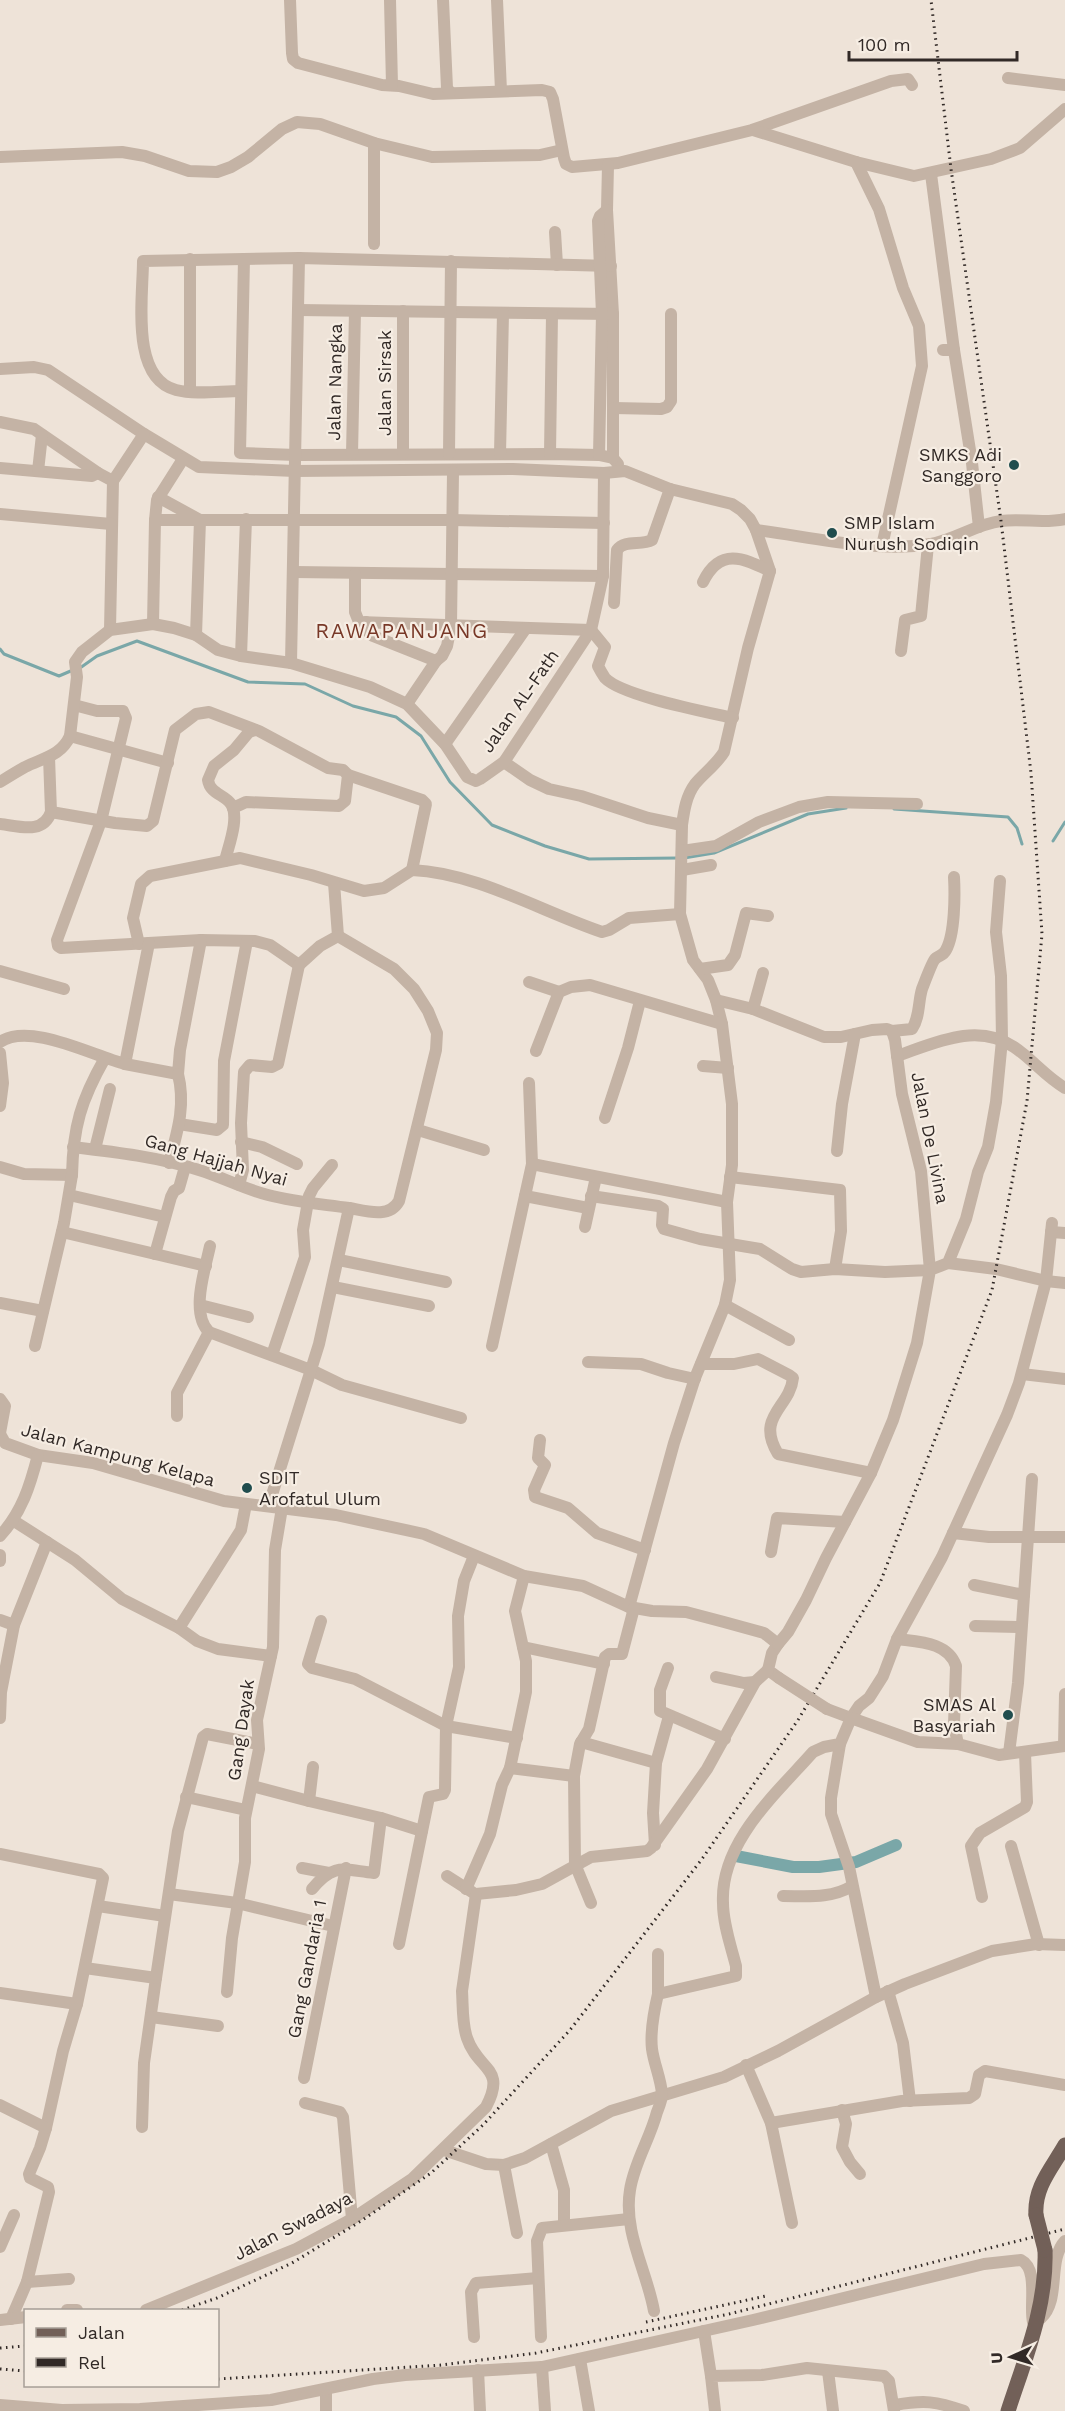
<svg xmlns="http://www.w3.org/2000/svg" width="1065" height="2411" viewBox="0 0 1065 2411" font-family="'Work Sans',sans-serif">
<rect width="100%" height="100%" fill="#eee3d8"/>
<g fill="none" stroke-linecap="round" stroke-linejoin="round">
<!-- stream -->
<g stroke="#7aa7a8" stroke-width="3">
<polyline points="0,649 4,654 59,676 73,670"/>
<polyline points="80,668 97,656 137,641 248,682 305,684 353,706 396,717 421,736 450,782 492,825 545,846 589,859 678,858"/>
<polyline points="894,809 1008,817 1017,828 1022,844"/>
<polyline points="1053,841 1065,822"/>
<polyline points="684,858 714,853 808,814 846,808"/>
</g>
<!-- canal -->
<polyline stroke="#7aa7a8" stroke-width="12" points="736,1856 793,1867 819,1867 856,1862 896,1845"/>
<!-- minor -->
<g stroke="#c4b3a5" stroke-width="12">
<polyline points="290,0 292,53 293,59 298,63 382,85 399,86 433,94 542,90 550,92 553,99 564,158 566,164 572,167 618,163 752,130 891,81 908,79 912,85"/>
<polyline points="390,0 392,85"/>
<polyline points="443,0 447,88 450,92"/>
<polyline points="497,0 501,91"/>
<polyline points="1008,78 1065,85"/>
<polyline points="753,130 856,162 914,176 991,159 1020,148 1065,109"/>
<polyline points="0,157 122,152 145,156 189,171 217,172 231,167 248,157 282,129 297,122 320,124 374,143 432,157 540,155 562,150"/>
<polyline points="856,162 879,209 903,288 919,326 922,366 882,546"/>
<polyline points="608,165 607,210 613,314 613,458 618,464"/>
<polyline points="931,174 954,350"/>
<polyline points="555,232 557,265"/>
<polyline points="374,244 374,143"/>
<polyline points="190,259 190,391"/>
<polyline points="244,259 240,453 296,455 550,454 599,455 613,458"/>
<polyline points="298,310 613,314"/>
<polyline points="943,350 954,350 972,463 979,527"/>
<path d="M0 369 34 367 48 370 144 434 199 467 295 471 513 469 604 473 625 471 670 489 732 504 741 510 750 519 756 530 770 571 748 648 724 752C716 765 704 773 695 784 686 796 684 811 682 825"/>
<path d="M241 391C220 391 196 395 176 390 130 378 143 297 143 261L299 258 611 266"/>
<polyline points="614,408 661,409 667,407 671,401 671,314"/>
<polyline points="0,422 34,429 98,473 113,481 110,630"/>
<polyline points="352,454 355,311"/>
<polyline points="403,454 403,311"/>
<polyline points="449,454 451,261"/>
<polyline points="500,454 503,313"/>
<polyline points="550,454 552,314"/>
<polyline points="599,455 602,314 598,221 600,216 607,210"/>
<polyline points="0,468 92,476 98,473"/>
<polyline points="38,471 42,435"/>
<polyline points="113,481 144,434"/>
<polyline points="158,497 200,520 196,635"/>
<polyline points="0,514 111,524"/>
<polyline points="155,520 452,520 604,523"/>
<path d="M756 530C811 537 876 553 931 544 955 540 976 524 1001 521 1022 518 1043 524 1065 519"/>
<polyline points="294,572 603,576"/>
<path d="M355 574V612L359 622 591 630 605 647 598 666C600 670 603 675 605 678 622 696 707 712 733 718"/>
<path d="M703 582C720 547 743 558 770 571"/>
<path d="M614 603 617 550C625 539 641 546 652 540L670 489"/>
<polyline points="366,622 369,633 373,636 436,661"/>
<polyline points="153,624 155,520 157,500 183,459"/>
<polyline points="901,651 905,620 921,616 928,545"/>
<polyline points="241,656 246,519"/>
<polyline points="291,663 299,258"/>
<polyline points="407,704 436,661 442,656 447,646 451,626 453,472"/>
<polyline points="74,705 97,711 123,711 126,718 101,821 57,940 58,946 61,948 201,940 255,941 270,945 299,965"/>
<polyline points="70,736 168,763"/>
<polyline points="445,744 526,628"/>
<polyline points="504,762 530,780 549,789 581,796 648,818 682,825 680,914 693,960 708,980 716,1000 722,1024 732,1104 732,1165 727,1202 730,1280 725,1305 695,1378 674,1443 629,1607"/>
<polyline points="348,775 422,800 426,804 412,870"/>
<path d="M0 782C8 777 16 772 25 767 43 758 61 756 70 736L77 677 75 662 82 652 110 630 153 624 174 628 196 635 218 650 241 656 291 663 370 687 407 704 445 744 467 777 476 781 480 779 504 762 591 630 603 576 604 473"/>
<polyline points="51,812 115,823 147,826 153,821 175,730 196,714 209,712 259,731 328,768 343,770 348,775 345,801 339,806 246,802 233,808"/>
<path d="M0 824C19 826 43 835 51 812L49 757"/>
<polyline points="682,851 716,846 759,822 799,807 828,802 917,804"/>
<path d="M225 861C228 847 240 818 231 804 224 794 210 794 208 780L214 766 234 750 249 732 255 730"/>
<polyline points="682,870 711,865"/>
<path d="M139 944 133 918 141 884 150 876 240 858 311 875 364 891 384 888 412 870C477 873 540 911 602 932L609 930 629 918 680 914"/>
<polyline points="299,965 320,946 338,936 334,883"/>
<polyline points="700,969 728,965 735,955 746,913 768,916"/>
<polyline points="0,971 64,989"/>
<polyline points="529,982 559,992"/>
<path d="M716 1000 753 1009 824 1037H841L872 1030 887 1029 892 1031 912 1029C920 1017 918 1002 922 989 924 984 932 962 935 959 939 955 943 956 946 950 955 934 955 895 954 877"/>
<polyline points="753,1009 763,973"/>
<path d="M0 1042C30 1022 93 1056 125 1064L149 943"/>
<polyline points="536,1051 559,992 571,987 590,985 722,1024"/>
<polyline points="0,1053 3,1083 0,1106"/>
<path d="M897 1056C935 1043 977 1022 1014 1047 1032 1059 1046 1077 1065 1088"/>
<polyline points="125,1064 178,1074 180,1050 201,940"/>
<polyline points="703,1066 728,1068"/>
<polyline points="529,1083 532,1164"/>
<polyline points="605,1118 628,1048 640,1001"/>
<polyline points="179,1124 217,1130 223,1125 224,1061 247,941"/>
<polyline points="418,1130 484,1150"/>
<polyline points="241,1142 262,1147 297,1164"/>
<path d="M73 1147C115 1152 158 1157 199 1170 222 1177 244 1189 268 1195 295 1202 321 1204 349 1208"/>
<polyline points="95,1149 110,1089"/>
<polyline points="837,1151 842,1104 855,1034"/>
<path d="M169 1163C177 1133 186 1106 178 1074"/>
<path d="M0 1167 24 1174 72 1175C73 1127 81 1100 105 1058"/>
<polyline points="730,1177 840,1190 841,1231 835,1269"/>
<polyline points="239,1185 243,1170 241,1123 244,1072 250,1065 272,1067 278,1064 299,965"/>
<polyline points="69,1195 165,1217"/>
<polyline points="525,1196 588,1208"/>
<polyline points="591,1196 658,1206 663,1209 662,1225 664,1229 700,1239 760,1249 792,1269 801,1272 835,1269 885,1272 930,1270 921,1171 902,1094 895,1040 892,1031"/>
<polyline points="585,1227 596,1177"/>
<polyline points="62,1232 206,1266"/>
<polyline points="1051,1232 1065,1233"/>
<path d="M210 1246C205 1270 190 1313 209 1332L311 1370 342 1385 461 1418"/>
<polyline points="155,1254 171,1197 174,1191 179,1188 185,1167"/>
<polyline points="339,1260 446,1282"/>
<polyline points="948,1263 996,1269 1046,1281 1065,1283"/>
<polyline points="333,1287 429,1306"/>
<polyline points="0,1303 43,1311"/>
<polyline points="200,1305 248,1317"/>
<polyline points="725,1305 789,1340"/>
<polyline points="35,1346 64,1223 72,1175"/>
<polyline points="492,1346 532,1164 727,1202"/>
<polyline points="272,1355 305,1257 303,1230 309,1196 313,1188 332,1165"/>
<polyline points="588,1362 641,1364 668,1373 695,1379"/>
<path d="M701 1364H734L758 1359 789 1375 793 1378C790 1408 755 1416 778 1454L871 1473"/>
<polyline points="1022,1374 1065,1379"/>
<polyline points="0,1399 5,1406 0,1433"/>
<polyline points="177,1416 177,1393 209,1332"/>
<polyline points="0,1434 5,1443 38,1455 93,1463 224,1501 336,1515 424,1534 524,1576 583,1586 629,1607 652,1611 686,1612 724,1622 764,1633 778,1644 772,1653 768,1670 779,1678"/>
<polyline points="540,1440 538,1458 545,1465 534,1490 535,1497 568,1508 597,1533 645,1550"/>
<path d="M271 1506V1498L319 1344 349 1208C366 1211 389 1219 399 1201L436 1050 437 1033 428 1011 414 989 394 969 338 936"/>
<polyline points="14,1521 75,1560 122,1599 179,1628 197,1641 218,1649 271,1656"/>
<polyline points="953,1533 989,1537 1065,1537"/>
<path d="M0 1536C22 1512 30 1486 38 1455"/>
<polyline points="771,1552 777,1518 845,1522"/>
<polyline points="0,1555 0,1561"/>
<polyline points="974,1585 1024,1595"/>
<polyline points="0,1620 14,1625"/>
<polyline points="321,1621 308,1664 312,1668 355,1679 446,1726 517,1738"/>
<polyline points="975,1626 1021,1627"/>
<polyline points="179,1628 241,1530 246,1504"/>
<path d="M897 1639C919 1642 948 1642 956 1666L954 1725 958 1744 999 1755 1065 1746"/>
<polyline points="778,1644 788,1632 806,1600 826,1558 871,1473 893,1420 917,1343 930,1270 948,1263 966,1219 978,1172 988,1147 996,1102 1002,1040 1001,976 996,932 1000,881"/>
<polyline points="523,1647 604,1664"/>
<polyline points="668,1668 660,1690 660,1711 725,1739"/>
<polyline points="716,1677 744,1683 755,1682"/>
<polyline points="827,1709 851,1718 859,1706 869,1698 883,1676 897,1639 942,1557 1007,1415 1019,1383 1046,1281 1052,1223"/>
<polyline points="0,1718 1,1692 14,1625 47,1542"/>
<polyline points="581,1742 656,1763"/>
<polyline points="840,1744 831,1798 831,1814 849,1867 876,1997"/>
<polyline points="1064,1746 1065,1694"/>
<polyline points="1009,1753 1018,1683 1032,1479"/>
<polyline points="510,1768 574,1776"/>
<polyline points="252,1786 309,1801 313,1767"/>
<polyline points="186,1797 246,1810"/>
<polyline points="309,1801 381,1818"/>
<polyline points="655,1845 653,1813 656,1763 669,1716"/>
<polyline points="1011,1846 1039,1945"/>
<polyline points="0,1854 99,1874 103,1878 77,2004 63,2051 46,2128 40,2148 29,2174 30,2178 48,2187 49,2192 27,2282 11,2319"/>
<polyline points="302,1868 329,1873"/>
<polyline points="447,1876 472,1892"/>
<path d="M312 1889C334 1862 344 1870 374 1873L381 1818 422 1831"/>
<polyline points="466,1889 490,1834 502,1785 510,1768 526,1692 526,1661 515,1611 524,1576"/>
<polyline points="169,1894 237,1903 333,1926"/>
<polyline points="476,1894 516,1890 542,1884 591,1857 647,1851 651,1848 707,1769 755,1682 768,1670"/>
<path d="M783 1896C807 1896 831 1899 852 1886"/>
<polyline points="982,1897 971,1846 980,1833 1025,1807 1027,1802 1025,1753"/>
<polyline points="591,1903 575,1864 574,1776 580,1744 589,1729 605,1657 609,1654 622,1654 634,1608"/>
<polyline points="98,1906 165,1916"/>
<polyline points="399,1944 429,1797 443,1794 445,1790 446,1726 459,1667 458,1616 464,1581 474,1556"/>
<polyline points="85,1968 156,1978 144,2063 142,2127"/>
<polyline points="156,1978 178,1831 203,1737 207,1734 258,1744"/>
<polyline points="888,1991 903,2043 910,2101"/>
<polyline points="227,1992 232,1938 245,1862 245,1818 259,1749 257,1720 273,1647 275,1550 282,1508"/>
<polyline points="0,1993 77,2004"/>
<polyline points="658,1994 658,1954"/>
<polyline points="151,2017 218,2026"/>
<polyline points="746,2065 771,2123 792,2223"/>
<polyline points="304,2078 346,1868"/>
<polyline points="305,2103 340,2112 343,2117 352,2219"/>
<polyline points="0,2105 46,2128"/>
<polyline points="842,2110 846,2124 842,2147 850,2162 860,2174"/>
<polyline points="771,2123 902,2101 969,2098 975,2094 979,2075 985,2071 1065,2085"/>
<polyline points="551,2144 564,2190 564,2225"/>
<polyline points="444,2150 486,2164 504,2165 525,2158 611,2111 724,2077 778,2051 876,1997 905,1984 992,1951 1036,1944 1065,1945"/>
<polyline points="504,2165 517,2233"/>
<polyline points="0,2247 14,2215"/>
<polyline points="27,2282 69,2279"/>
<polyline points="67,2310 77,2310"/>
<path d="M146 2310 296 2249 352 2219 412 2179 486 2107C507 2067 478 2071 467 2038 462 2024 463 2006 462 1991L476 1894"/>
<path d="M654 2311C647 2271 623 2232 630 2190 634 2163 650 2139 657 2112 659 2107 662 2100 662 2094 661 2079 654 2064 652 2049 650 2032 654 2011 658 1994L736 1976V1966C731 1946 723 1924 723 1903 720 1842 776 1794 813 1752L824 1747 840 1744 851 1718 918 1742 958 1744"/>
<path d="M1041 2318C1061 2300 1047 2260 1065 2241"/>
<polyline points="0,2320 26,2317"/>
<polyline points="704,2331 711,2376"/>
<polyline points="474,2337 471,2292 476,2283 538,2278"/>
<polyline points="541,2337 537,2241 542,2228 629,2219"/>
<polyline points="580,2359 589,2411"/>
<polyline points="542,2367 545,2411"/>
<polyline points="478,2370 480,2411"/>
<polyline points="828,2371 833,2411"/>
<polyline points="326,2389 326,2411"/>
<path d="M0 2405 62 2410 140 2409 271 2400 373 2379 405 2375 542 2367 753 2320 984 2264 1021 2260C1039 2269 1029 2306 1033 2322"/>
<path d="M895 2405C924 2400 936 2401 964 2411"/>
<polyline points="715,2411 711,2376 762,2375 807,2368 884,2376 889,2381 894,2411"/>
</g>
<!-- major -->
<g stroke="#726058" stroke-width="15">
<path d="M1036 2215C1034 2187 1052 2168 1065 2145"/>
<path d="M1008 2411C1025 2359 1047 2306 1045 2250"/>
</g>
<!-- rail -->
<g stroke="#312926" stroke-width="3" stroke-dasharray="1.5 4.5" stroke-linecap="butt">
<polyline points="182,2310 217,2298 292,2263 361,2221 431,2173 483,2125 570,2030 702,1859 798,1720 880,1583 992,1290 1027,1101 1042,934 1031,773 1001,521 951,169 931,0"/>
<polyline points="646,2322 766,2296"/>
<polyline points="0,2348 26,2346"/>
<polyline points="0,2369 26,2371"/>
<polyline points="218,2379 442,2365 536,2353 729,2314 1065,2229"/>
</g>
<!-- minor-bridge -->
<polyline stroke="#c4b3a5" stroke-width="12" points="779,1678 827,1709"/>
<!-- major-bridge -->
<polyline stroke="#726058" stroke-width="15" points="1036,2215 1045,2250"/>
</g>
<!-- markers -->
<g fill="#204d4e" stroke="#f6ede3" stroke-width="2">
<circle cx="1014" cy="465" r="6"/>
<circle cx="832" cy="533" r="6"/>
<circle cx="247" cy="1488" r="6"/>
<circle cx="1008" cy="1715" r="6"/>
</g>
<g text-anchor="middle" stroke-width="4.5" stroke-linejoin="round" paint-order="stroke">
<!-- street labels -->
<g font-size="18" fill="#312926" stroke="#f6ede3">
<text transform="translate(335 382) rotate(-89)" y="6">Jalan Nangka</text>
<text transform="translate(385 383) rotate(-90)" y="6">Jalan Sirsak</text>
<text transform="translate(520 701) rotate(-55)" y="6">Jalan AL-Fath</text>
<text transform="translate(930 1138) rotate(79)" y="6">Jalan De Livina</text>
<text transform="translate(216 1160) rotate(16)" y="6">Gang Hajjah Nyai</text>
<text transform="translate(118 1455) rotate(15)" y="6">Jalan Kampung Kelapa</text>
<text transform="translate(241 1730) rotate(-82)" y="6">Gang Dayak</text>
<text transform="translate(307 1969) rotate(-79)" y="6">Gang Gandaria 1</text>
<text transform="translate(293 2226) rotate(-27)" y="6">Jalan Swadaya</text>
</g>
<!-- poi labels -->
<g font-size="18" fill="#312926" stroke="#f6ede3" text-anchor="end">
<text x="1002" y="461">SMKS Adi<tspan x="1002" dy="21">Sanggoro</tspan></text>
<text x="844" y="529" text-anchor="start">SMP Islam<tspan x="844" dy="21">Nurush Sodiqin</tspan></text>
<text x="259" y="1484" text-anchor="start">SDIT<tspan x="259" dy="21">Arofatul Ulum</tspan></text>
<text x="996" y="1711">SMAS Al<tspan x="996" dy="21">Basyariah</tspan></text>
</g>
<!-- quarter labels -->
<g font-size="21" letter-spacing="1.5" fill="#783827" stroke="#f6ede3">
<text x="402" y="638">RAWAPANJANG</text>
</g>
</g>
<!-- legend -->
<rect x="24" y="2309" width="195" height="78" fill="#f6ede3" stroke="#a79f97" stroke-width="1.5"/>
<rect x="36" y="2328" width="30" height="9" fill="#726058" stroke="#a79f97" stroke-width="1.5"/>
<text x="78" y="2339" font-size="18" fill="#312926">Jalan</text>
<rect x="36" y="2358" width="30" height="9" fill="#312926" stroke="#a79f97" stroke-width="1.5"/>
<text x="78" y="2369" font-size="18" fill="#312926">Rel</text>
<!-- north arrow -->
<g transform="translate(1011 2357) rotate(266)" stroke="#f6ede3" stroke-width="4.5" paint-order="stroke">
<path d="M0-4.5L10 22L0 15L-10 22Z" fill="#312926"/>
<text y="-9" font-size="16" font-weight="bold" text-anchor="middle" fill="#312926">U</text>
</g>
<!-- scale -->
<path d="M849 51v9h168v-9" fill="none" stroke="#312926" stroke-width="3"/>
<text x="858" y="51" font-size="18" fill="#312926" stroke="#f6ede3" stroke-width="4.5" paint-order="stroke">100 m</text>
</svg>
